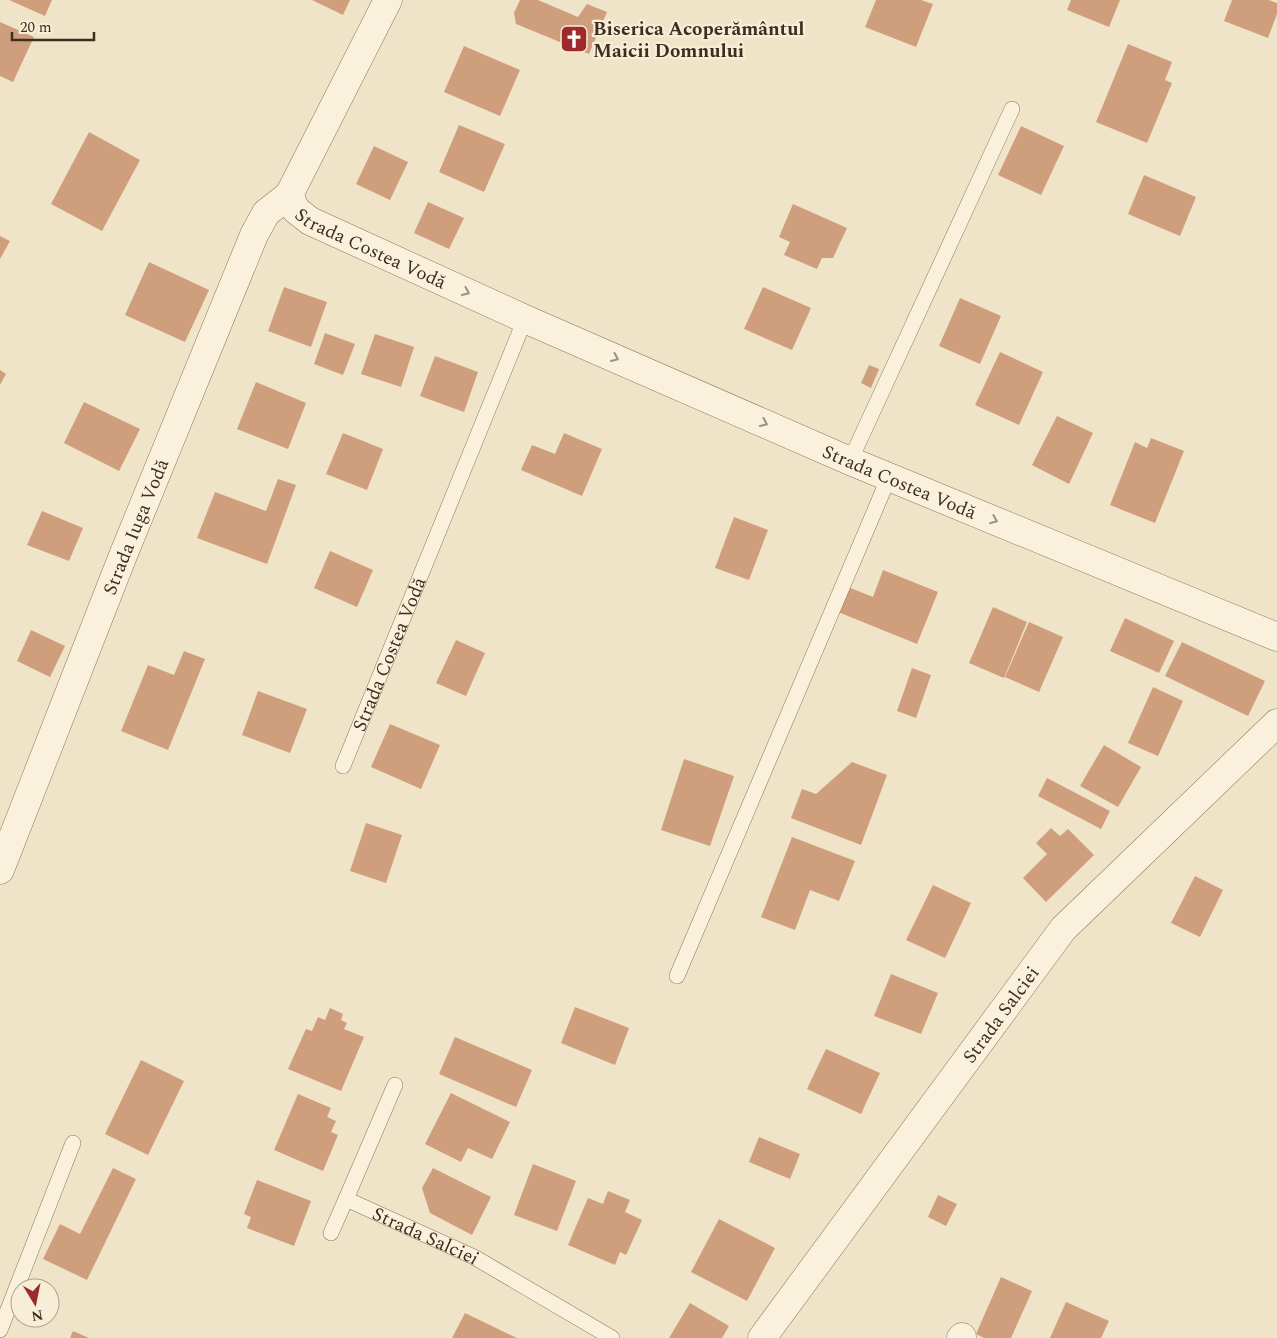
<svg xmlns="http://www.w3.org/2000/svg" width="1277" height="1338" viewBox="0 0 1277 1338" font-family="Spectral,serif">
<rect width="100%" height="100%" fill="#f0e4c8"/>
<!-- building -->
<g fill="#cf9f7d">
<polygon points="9,0 52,0 45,16"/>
<polygon points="312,0 350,0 343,15"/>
<polygon points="520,0 538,0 578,17 587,4 607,12 589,54 516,24 514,13"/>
<polygon points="876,0 921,0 933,4 916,47 865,27"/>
<polygon points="1071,0 1120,0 1109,27 1067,10"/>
<polygon points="1232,0 1269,0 1277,3 1277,14 1268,38 1224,21"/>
<polygon points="0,22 34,37 13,82 0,76"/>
<polygon points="1128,44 1172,62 1165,80 1172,83 1147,143 1096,122"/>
<polygon points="464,46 520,70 500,116 444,92"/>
<polygon points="459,125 505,144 484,192 439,172"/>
<polygon points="1021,126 1064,146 1041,195 998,175"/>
<polygon points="89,132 140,160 102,231 51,204"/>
<polygon points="374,146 408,162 390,200 356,184"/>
<polygon points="1144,175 1196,197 1180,236 1128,214"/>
<polygon points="428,202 464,218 449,249 414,233"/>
<polygon points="793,204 847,228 833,258 822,258 817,269 784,255 790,242 779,237"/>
<polygon points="0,236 10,241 0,259"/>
<polygon points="149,262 209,290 185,342 125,315"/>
<polygon points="284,287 327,302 311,347 268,331"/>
<polygon points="763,287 811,308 792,350 744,329"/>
<polygon points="960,298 1001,316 980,364 939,346"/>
<polygon points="325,333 355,344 343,375 314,364"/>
<polygon points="375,334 414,347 401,387 361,374"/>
<polygon points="1000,352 1043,372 1019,425 975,405"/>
<polygon points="435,356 478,372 464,412 420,396"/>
<polygon points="869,365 879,369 871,388 861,383"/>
<polygon points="0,370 6,374 0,385"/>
<polygon points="256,382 306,403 288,449 237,429"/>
<polygon points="84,402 140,429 119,471 64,443"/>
<polygon points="1057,416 1093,433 1069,484 1032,465"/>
<polygon points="343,433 383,449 367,490 326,474"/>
<polygon points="564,433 602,449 582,496 521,470 532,445 555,454"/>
<polygon points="1151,438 1184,451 1155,523 1110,505 1135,442 1147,448"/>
<polygon points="278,479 296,485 267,564 197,538 215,492 266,511"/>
<polygon points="42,511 83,528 69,561 27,545"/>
<polygon points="734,517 768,530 749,580 715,568"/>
<polygon points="330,551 373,570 357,607 314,588"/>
<polygon points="883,570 938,592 917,644 838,612 848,587 873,597"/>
<polygon points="993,607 1027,622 1004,678 969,663"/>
<polygon points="1125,618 1174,641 1159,673 1110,651"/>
<polygon points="1029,622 1063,637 1039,692 1005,677"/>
<polygon points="31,630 65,646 50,677 17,661"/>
<polygon points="456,640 485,653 466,696 436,683"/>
<polygon points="1182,642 1265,681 1248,716 1165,676"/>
<polygon points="184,651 205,659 168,750 121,731 148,665 174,675"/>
<polygon points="912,668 931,675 916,718 897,711"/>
<polygon points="1153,687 1183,701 1158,756 1128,743"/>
<polygon points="258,691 307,709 290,753 242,735"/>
<polygon points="390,724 440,745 421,789 371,767"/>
<polygon points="1104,745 1141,767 1118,807 1080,786"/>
<polygon points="684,759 734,776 710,846 661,830"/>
<polygon points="852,762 887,775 861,845 791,818 802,789 816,794"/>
<polygon points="1047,778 1110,811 1101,829 1038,796"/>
<polygon points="366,823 402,835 386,883 350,871"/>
<polygon points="1051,828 1060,836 1068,829 1094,855 1046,902 1023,878 1047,854 1036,843"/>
<polygon points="792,837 855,861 839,901 810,890 795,930 761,917"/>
<polygon points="1195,876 1223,890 1200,937 1171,923"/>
<polygon points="933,885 971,903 945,958 906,940"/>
<polygon points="891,974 938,993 921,1034 874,1016"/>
<polygon points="575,1007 629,1028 615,1065 561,1043"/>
<polygon points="330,1008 343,1014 341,1020 347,1023 344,1029 364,1037 341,1091 288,1069 306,1029 312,1031 318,1017 325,1020"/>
<polygon points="455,1037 532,1070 516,1107 439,1074"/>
<polygon points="826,1049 880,1073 861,1114 807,1089"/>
<polygon points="141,1060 184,1081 148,1155 105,1134"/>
<polygon points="451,1093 510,1122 492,1159 468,1148 461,1162 425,1144"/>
<polygon points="298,1094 331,1108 327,1117 336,1121 331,1132 338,1135 323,1171 274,1150"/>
<polygon points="759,1137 800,1154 790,1179 749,1162"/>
<polygon points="533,1164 576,1181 557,1231 514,1215"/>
<polygon points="113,1168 136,1179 87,1280 43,1259 60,1224 80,1234"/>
<polygon points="433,1168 491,1197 472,1235 430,1213 422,1188"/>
<polygon points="257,1180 311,1201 294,1246 247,1228 251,1217 244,1214"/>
<polygon points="608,1191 630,1200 625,1212 642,1220 626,1255 620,1252 615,1265 568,1245 588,1198 603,1204"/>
<polygon points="938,1195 957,1204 946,1226 928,1217"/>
<polygon points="719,1219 775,1248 747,1301 691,1272"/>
<polygon points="1001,1277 1032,1291 1011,1338 984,1338 976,1334"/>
<polygon points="1066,1302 1109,1321 1101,1338 1050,1338"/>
<polygon points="690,1303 729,1326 722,1338 669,1338"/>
<polygon points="465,1313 517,1338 452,1338"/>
<polygon points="73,1331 89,1338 70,1338"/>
</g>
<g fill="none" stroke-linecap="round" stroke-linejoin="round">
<!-- service casing -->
<g stroke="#8d765c" stroke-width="16">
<g id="service">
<polyline points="850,461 1012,109"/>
<path id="s1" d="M343 766 525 319"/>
<polyline points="677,976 889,477"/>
<path id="s2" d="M395 1085 346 1199 474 1257 612 1338"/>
<polyline points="331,1233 346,1199"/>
<polyline points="0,1330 73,1143"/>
</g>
</g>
<!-- minor casing -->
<g stroke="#8d765c" stroke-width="29">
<g id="minor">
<path id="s3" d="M289 195 296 210 310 221 525 319 850 461 1277 637"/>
<path id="s4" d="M0 870 122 558 254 235 266 213 289 195 388 0"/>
<path id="s5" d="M762 1338 1063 929 1277 723"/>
<polyline points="961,1338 962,1337"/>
</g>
</g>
<!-- service -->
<use href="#service" stroke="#faf1dc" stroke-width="15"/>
<!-- minor -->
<use href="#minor" stroke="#faf1dc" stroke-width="28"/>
</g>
<!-- one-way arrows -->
<defs><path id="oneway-chevron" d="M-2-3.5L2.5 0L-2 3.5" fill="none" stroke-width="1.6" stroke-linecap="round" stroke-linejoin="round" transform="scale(1.25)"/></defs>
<g stroke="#9c907e">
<use href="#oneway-chevron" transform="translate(466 292) rotate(24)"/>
<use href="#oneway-chevron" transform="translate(615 358) rotate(24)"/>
<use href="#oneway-chevron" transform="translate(764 423) rotate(24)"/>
<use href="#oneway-chevron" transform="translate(994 520) rotate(22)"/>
</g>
<!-- icons -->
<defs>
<g id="church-square" transform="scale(1.4375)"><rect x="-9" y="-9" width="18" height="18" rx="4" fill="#9e2a2b" stroke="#f7eed8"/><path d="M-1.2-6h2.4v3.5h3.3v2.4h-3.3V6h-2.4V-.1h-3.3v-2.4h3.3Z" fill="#fff"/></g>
</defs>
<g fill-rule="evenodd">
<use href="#church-square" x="574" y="39"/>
</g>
<g text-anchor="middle" stroke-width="4.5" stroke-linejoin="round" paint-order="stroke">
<!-- poi labels -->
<g font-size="19" font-weight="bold" fill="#3d2e20" stroke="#f7eed8" text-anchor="start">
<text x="593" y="35">Biserica Acoperământul<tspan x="593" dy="22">Maicii Domnului</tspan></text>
</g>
<!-- street labels -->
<g font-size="19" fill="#3d2e20" stroke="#f7eed8">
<text dy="7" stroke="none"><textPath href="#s3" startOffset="101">Strada Costea Vodă</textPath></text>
<text dy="7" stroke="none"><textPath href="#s3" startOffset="679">Strada Costea Vodă</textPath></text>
<text dy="7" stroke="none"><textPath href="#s4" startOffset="369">Strada Iuga Vodă</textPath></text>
<text dy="7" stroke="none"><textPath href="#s1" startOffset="121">Strada Costea Vodă</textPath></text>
<text dy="7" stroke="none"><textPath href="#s5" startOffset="402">Strada Salciei</textPath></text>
<text dy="7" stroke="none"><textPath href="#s2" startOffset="212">Strada Salciei</textPath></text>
</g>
</g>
<!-- north arrow -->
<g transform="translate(35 1303) rotate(170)"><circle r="24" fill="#f7eed8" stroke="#ada18e"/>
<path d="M0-4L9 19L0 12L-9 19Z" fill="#9e2a2b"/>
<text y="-8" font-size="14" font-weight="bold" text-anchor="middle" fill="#3d2e20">N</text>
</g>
<!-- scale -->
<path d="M12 32v8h82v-8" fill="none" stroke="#3d2e20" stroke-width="2.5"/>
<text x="20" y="32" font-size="15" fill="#3d2e20" stroke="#f7eed8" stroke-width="4" paint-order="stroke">20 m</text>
</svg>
